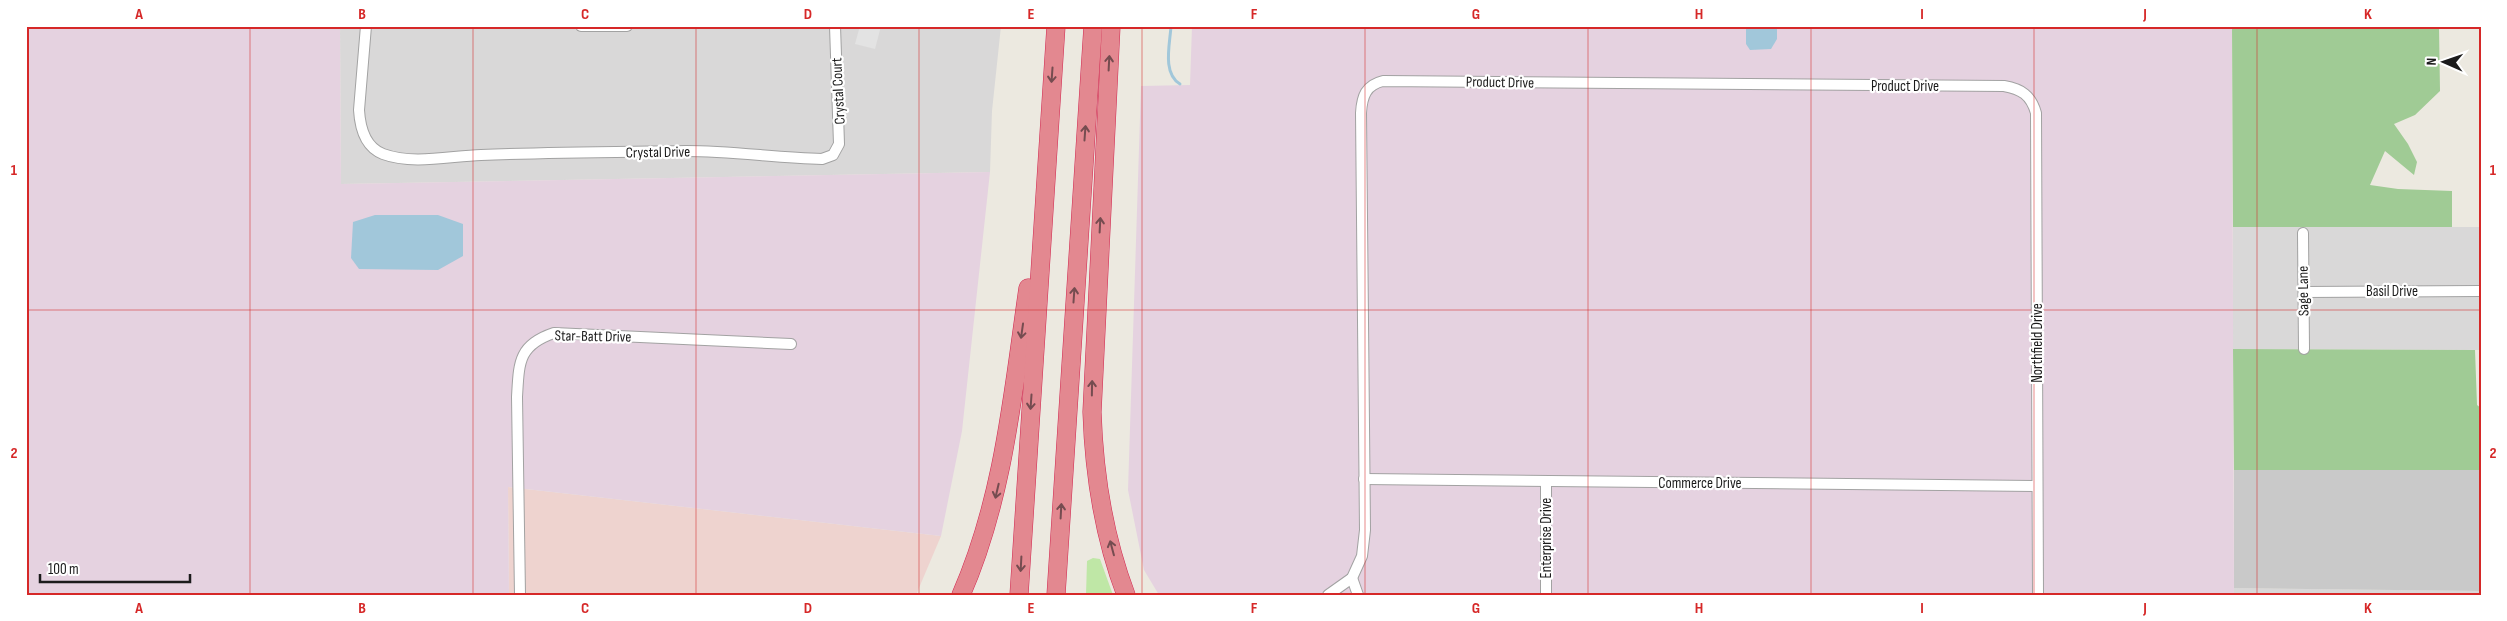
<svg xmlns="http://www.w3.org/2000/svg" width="2507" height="621" viewBox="0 0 2507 621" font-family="'Sofia Sans Condensed',sans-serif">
<rect width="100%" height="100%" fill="#ece9e0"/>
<!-- residential -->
<g fill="#d9d8d8">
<polygon points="340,26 1001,26 992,111 990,172 341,184"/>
<polygon points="2233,227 2481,227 2481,350 2233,349"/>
<polygon points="2234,588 2481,591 2481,595 2234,595"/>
</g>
<!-- commercial -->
<polygon fill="#eed3cf" points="508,487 941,536 916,595 509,595"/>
<!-- industrial -->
<g fill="#e5d2e0">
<polygon points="26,26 340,26 341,184 990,172 962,431 941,536 508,487 509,595 26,595"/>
<polygon points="1192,26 2232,26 2234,595 1159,595 1144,570 1128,490 1141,86 1190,85"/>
</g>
<!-- religious -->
<polygon fill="#c9c9c9" points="2234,470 2481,470 2481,591 2234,588"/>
<!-- grass -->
<polygon fill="#bfe7a6" points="1093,558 1100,559 1113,595 1086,595 1087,561"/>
<!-- forest -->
<g fill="#a0cb95">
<polygon points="2232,26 2439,26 2440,91 2415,115 2394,124 2408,144 2417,162 2414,175 2385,151 2370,185 2398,189 2452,191 2452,227 2233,227"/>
<polygon points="2233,349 2475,350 2477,405 2481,408 2481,470 2234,470"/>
</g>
<!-- parking -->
<polygon fill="#e3e3e3" points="860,26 881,26 875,49 855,44"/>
<!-- water -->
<g fill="#a1c7da">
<polygon points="1746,26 1777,26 1777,39 1771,49 1750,50 1746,44"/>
<polygon points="375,215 438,215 463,224 463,256 438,270 359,269 351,258 353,222"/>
</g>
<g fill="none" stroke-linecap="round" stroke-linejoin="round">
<!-- stream -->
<path stroke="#a1c7da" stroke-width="3" d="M1171 26C1170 44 1162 73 1180 84"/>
<!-- minor casing -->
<g stroke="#a2a2a2" stroke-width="12">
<g id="minor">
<path d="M366 26 359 110C360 127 365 147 383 154 413 165 450 156 481 155 549 152 618 152 686 151 732 151 777 158 822 159L833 155 839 144 835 26"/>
<polyline points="581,26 627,26"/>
<polyline points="2303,233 2304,349"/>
<polyline points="2304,292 2481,291"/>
<polyline points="1364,479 2037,486"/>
<polyline points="1546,482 1546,595"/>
<polyline points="1352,578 1358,595"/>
<path d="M520 595 517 397C519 363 518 345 554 333L791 344"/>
<path d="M1328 595 1352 578 1362 556 1365 530 1361 113C1362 96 1366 85 1383 81L2004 86C2021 89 2031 95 2036 113L2038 595"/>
</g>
</g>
<!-- motorway casing -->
<g stroke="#d12750" stroke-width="19">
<g id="motorway">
<path d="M1111 26 1092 412C1094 474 1104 537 1126 595"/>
<path d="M961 595C1004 497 1013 392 1028 288"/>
<polyline points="1019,595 1056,26"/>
<polyline points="1056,595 1093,26"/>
</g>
</g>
<!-- minor -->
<use href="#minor" stroke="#fff" stroke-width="10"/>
<!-- motorway -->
<use href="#motorway" stroke="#e38890" stroke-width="18"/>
</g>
<!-- one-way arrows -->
<defs><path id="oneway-shaft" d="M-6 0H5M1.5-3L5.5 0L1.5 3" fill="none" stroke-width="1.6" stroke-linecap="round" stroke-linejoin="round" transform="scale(1.25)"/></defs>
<g stroke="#754c50">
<use href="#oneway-shaft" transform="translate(1109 63) rotate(-87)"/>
<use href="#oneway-shaft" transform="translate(1052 75) rotate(94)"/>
<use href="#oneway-shaft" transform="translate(1085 133) rotate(-86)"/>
<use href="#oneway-shaft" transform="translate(1100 225) rotate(-87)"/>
<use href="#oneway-shaft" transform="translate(1074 295) rotate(-86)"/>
<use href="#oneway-shaft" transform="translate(1022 331) rotate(98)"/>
<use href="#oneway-shaft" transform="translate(1092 388) rotate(-89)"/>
<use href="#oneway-shaft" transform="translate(1031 402) rotate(94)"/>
<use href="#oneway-shaft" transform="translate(997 491) rotate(103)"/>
<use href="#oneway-shaft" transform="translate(1061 511) rotate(-87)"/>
<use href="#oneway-shaft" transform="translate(1112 548) rotate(-105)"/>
<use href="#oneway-shaft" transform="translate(1021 564) rotate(93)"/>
</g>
<!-- grid -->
<path fill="none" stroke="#d62828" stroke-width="1" stroke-opacity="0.55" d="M250 26V595M473 26V595M696 26V595M919 26V595M1142 26V595M1365 26V595M1588 26V595M1811 26V595M2034 26V595M2257 26V595M26 310H2481"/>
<g text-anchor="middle" stroke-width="4.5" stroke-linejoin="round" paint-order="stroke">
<!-- street labels -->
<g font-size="15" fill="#1b1b1b" stroke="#fff">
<text transform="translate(1500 82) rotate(1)" y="5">Product Drive</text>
<text x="1905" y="91">Product Drive</text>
<text transform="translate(838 91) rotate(-93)" y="5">Crystal Court</text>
<text transform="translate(658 152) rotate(-1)" y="5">Crystal Drive</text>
<text transform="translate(2303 291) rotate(-91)" y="5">Sage Lane</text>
<text x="2392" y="296">Basil Drive</text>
<text transform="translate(593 336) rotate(1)" y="5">Star-Batt Drive</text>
<text transform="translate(2037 343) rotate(-90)" y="5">Northfield Drive</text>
<text x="1700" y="488">Commerce Drive</text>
<text transform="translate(1546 538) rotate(-90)" y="5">Enterprise Drive</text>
</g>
</g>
<!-- border -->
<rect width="2507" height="621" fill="none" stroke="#ffffff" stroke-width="55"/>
<!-- north arrow -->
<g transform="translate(2444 62) rotate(272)" stroke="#ffffff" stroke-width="4" paint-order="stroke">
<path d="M0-4L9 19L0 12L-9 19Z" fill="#1b1b1b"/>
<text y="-8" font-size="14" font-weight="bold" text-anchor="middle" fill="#1b1b1b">N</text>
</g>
<!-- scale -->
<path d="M40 574v8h150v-8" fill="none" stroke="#1b1b1b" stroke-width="2.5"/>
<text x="48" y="574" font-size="15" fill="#1b1b1b" stroke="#ffffff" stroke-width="4" paint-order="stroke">100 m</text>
<rect x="28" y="28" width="2452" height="566" fill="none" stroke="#d62828" stroke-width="2"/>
<g font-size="16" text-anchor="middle" font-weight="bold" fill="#d62828">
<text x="139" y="19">A</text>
<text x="362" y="19">B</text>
<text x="585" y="19">C</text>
<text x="808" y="19">D</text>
<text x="1031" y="19">E</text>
<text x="1254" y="19">F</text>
<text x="1476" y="19">G</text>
<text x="1699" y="19">H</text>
<text x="1922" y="19">I</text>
<text x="2145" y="19">J</text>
<text x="2368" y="19">K</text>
<text x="14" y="175">1</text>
<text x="2493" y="175">1</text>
<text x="14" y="458">2</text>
<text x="2493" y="458">2</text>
<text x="139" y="613">A</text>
<text x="362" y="613">B</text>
<text x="585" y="613">C</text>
<text x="808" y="613">D</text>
<text x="1031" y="613">E</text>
<text x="1254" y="613">F</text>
<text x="1476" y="613">G</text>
<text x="1699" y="613">H</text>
<text x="1922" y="613">I</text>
<text x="2145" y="613">J</text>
<text x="2368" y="613">K</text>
</g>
</svg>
